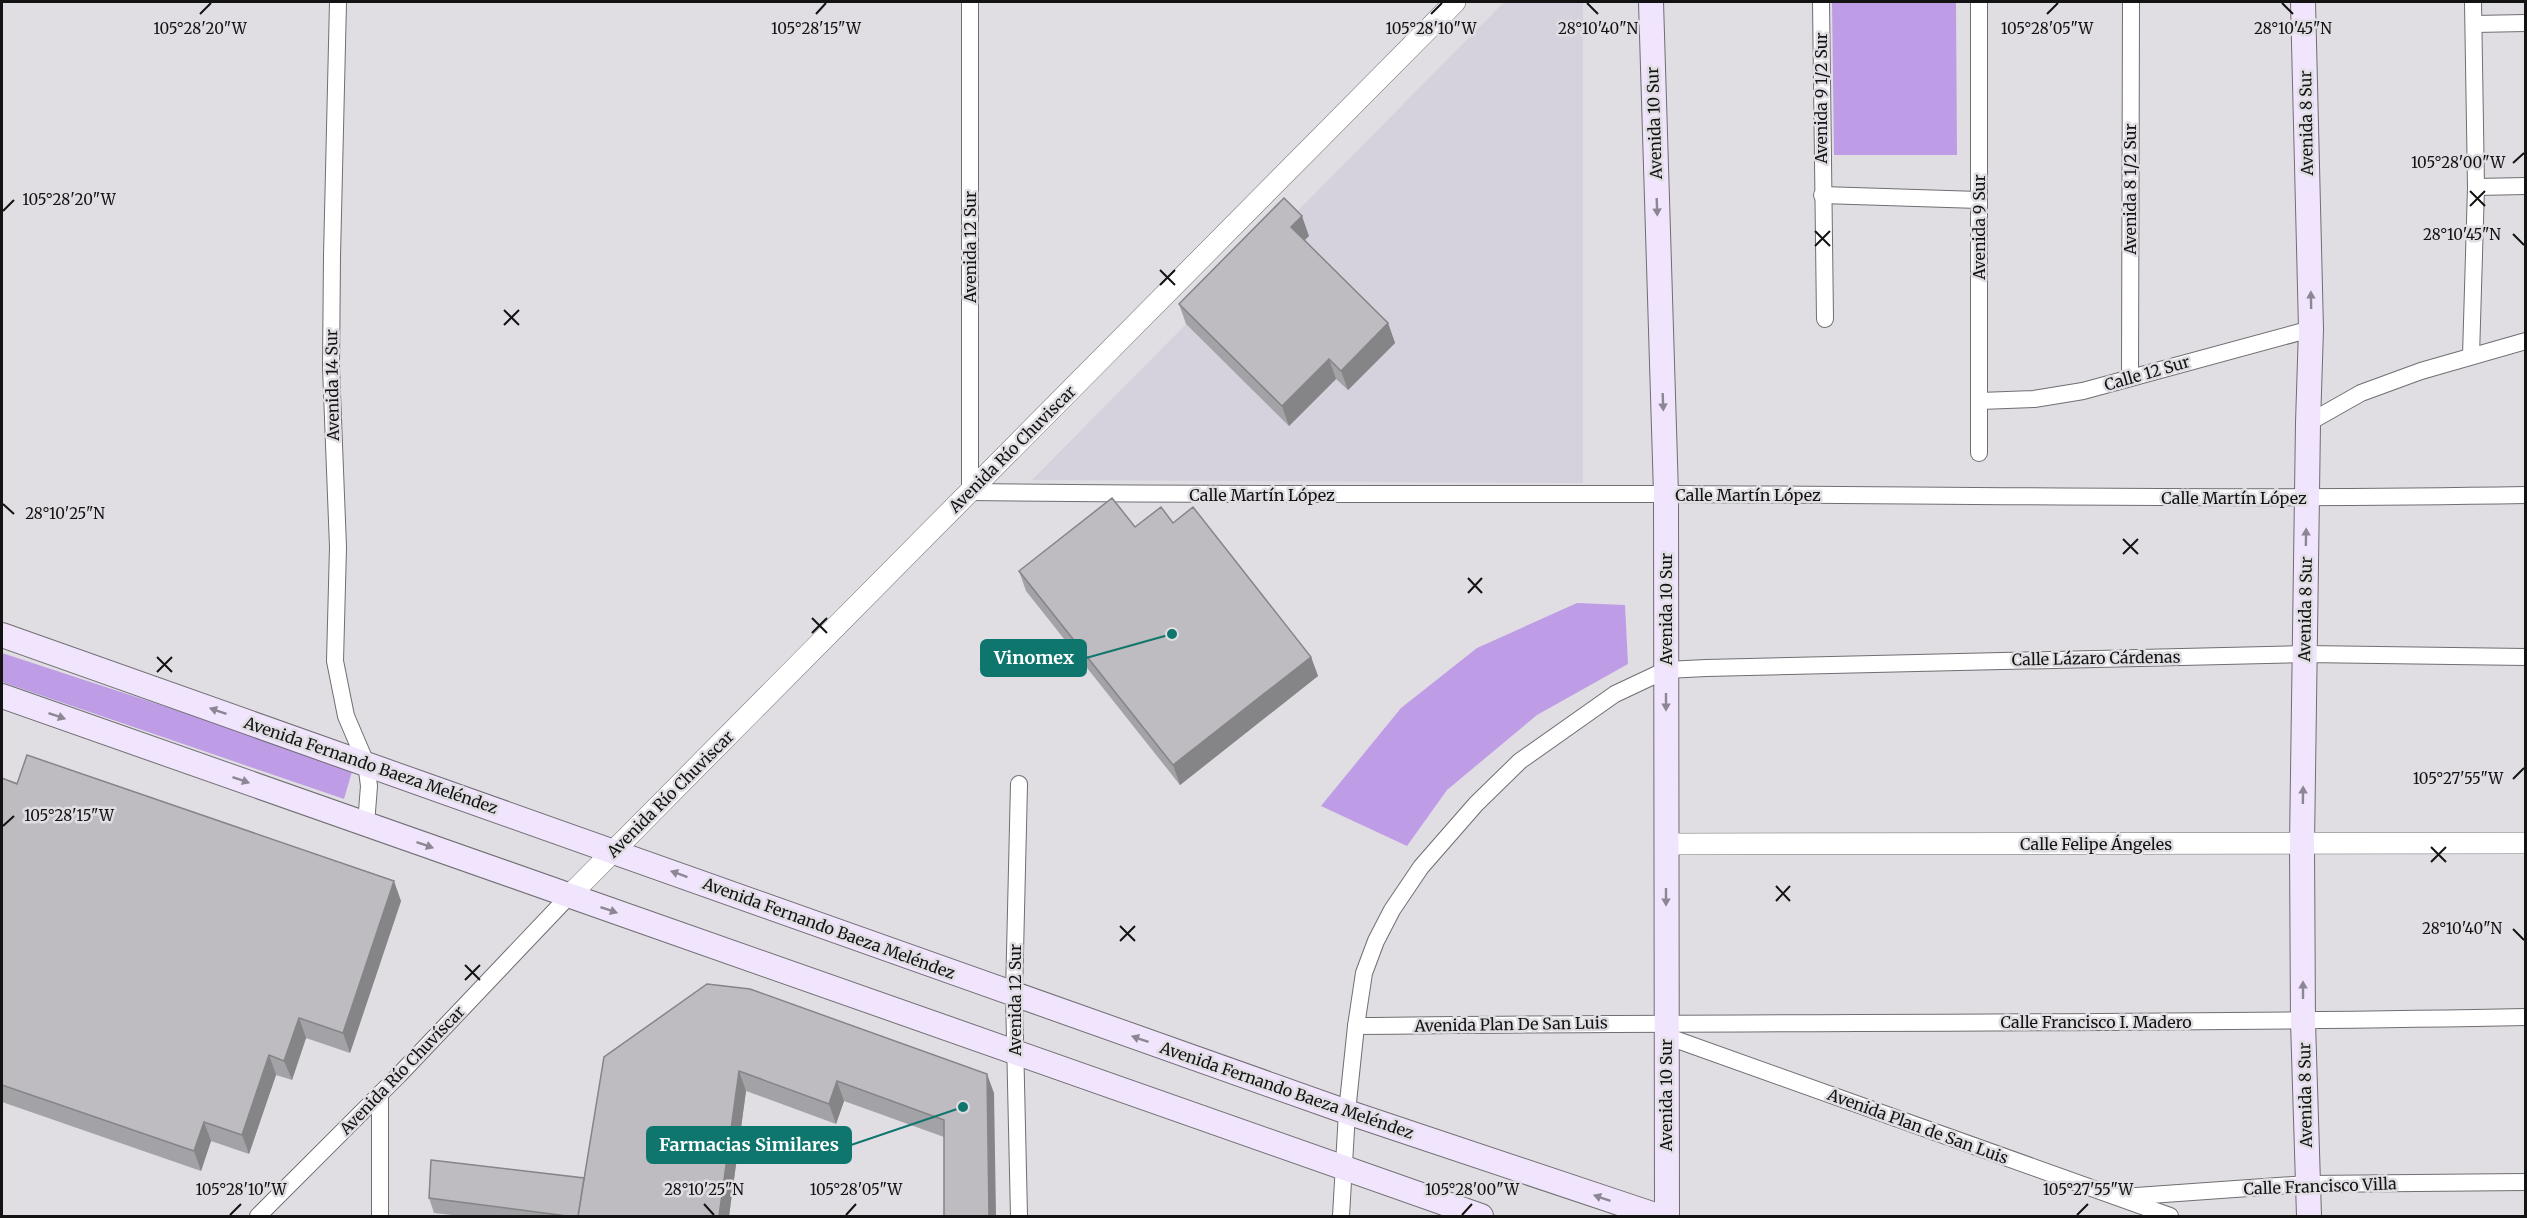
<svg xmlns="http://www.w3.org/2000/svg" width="2527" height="1218" viewBox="0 0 2527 1218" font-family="Merriweather,serif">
<rect width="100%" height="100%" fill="#e0dee3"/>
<!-- built -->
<polygon fill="#d6d2dd" points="1504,2 1583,2 1583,483 1032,480"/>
<!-- green -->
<g fill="#bf9de6">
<polygon points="1832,2 1956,2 1957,155 1834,155"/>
<polygon points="1577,603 1625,605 1628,664 1537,715 1447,790 1407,846 1321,806 1401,708 1477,648"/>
<polygon points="2,653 353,768 344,799 2,682"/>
</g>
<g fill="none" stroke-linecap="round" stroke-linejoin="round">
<!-- minor casing -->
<g stroke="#6f6e72" stroke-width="18">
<g id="minor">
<polyline points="338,2 332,256 331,367 338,547 335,661 346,716 366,763 369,786 366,824"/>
<path d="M970 2V492C1202 495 1433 494 1665 494 1952 495 2239 500 2526 495"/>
<polyline points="1821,2 1825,319"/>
<polyline points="2474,24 2526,23"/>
<polyline points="2476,187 2526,186"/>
<polyline points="1822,195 1979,200"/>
<polyline points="2471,356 2476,187 2473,2"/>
<polyline points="2130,377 2131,2"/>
<polyline points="1980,401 2034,399 2083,391 2311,329"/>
<polyline points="2308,423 2361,393 2421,371 2526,341"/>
<polyline points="1979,453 1979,2"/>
<path d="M1356 1026C1746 1021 2136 1025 2526 1017"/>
<polyline points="1666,1036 2170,1216"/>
<polyline points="2122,1197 2307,1184 2526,1182"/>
<polyline points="258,1216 399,1075 569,896"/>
<polyline points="380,1216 380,1094"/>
<polyline points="1019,1216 1014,995 1019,784"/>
<polyline points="1341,1216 1347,1112 1356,1026 1364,973 1376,941 1392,910 1421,867 1476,804 1520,761 1615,694 1666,670 1706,668 2305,654 2526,657"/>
</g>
</g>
<!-- tertiary casing -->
<g stroke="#6f6e72" stroke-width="22">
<g id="tertiary">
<polyline points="1666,844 2526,843"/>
<polyline points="569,896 1455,2"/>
</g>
</g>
<!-- secondary casing -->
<g stroke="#6f6e72" stroke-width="26">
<g id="secondary">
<polyline points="1651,2 1666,494 1667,1216"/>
<polyline points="2303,2 2311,329 2308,423 2302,844 2303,1022 2309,1216"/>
<polyline points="2,635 1347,1112 1658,1216"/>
<polyline points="2,696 1481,1216"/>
</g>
</g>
<!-- minor -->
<use href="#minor" stroke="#fff" stroke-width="16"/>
<!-- tertiary -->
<use href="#tertiary" stroke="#fff" stroke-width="21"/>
<!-- secondary -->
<use href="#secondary" stroke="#f0e5fc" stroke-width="24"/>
</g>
<!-- wall -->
<g fill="#a3a2a6">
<polygon points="1309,236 1304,240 1388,323 1395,343 1348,390 1336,379 1289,426 1186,324 1179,304"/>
<polygon points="1173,523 1311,657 1318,676 1180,785 1026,591 1019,571 1135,527"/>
<polygon points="2,778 401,901 350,1053 306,1038 292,1080 276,1075 249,1154 211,1141 201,1171 2,1102"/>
<polygon points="604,1057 994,1093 944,1137 844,1101 836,1124 746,1091 729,1216 461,1216 434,1213 429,1198 584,1178"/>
</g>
<!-- shaded-wall -->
<g fill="#858487">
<polygon points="1302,216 1309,236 1298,247 1291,227"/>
<polygon points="1388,323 1395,343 1348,390 1341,371"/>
<polygon points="1329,359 1336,379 1289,426 1282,406"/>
<polygon points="1311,657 1318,676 1180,785 1173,765"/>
<polygon points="394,881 401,901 350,1053 343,1033"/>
<polygon points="299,1018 306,1038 292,1080 284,1061"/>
<polygon points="269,1055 276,1075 249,1154 242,1135"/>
<polygon points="739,1071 746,1091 729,1216 719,1216"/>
<polygon points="987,1074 994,1093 996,1216 989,1216"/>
<polygon points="837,1081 844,1101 836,1124 829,1104"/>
<polygon points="204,1122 211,1141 201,1171 194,1151"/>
</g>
<!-- building -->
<g fill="#bebcc1" stroke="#858487" stroke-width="1.5">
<polygon points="1284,198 1302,216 1291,227 1388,323 1341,371 1329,359 1282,406 1179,304"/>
<polygon points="1112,498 1135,527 1161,507 1173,523 1193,507 1311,657 1173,765 1019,571"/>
<polygon points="27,755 394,881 343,1033 299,1018 284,1061 269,1055 242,1135 204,1122 194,1151 2,1085 2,778 17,784"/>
<polygon points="707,984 750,989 987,1074 989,1216 944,1216 944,1120 837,1081 829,1104 739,1071 719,1216 578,1216 604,1057"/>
<polygon points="431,1160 584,1178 578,1216 567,1216 429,1198"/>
</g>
<!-- one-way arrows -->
<defs><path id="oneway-solid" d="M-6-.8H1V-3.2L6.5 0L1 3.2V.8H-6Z" transform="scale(1.5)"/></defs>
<g fill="#8d8694">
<use href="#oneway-solid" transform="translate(1657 207) rotate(88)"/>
<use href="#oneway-solid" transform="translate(2311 300) rotate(-91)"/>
<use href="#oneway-solid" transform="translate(1663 402) rotate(88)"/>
<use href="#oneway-solid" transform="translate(2306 537) rotate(-89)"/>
<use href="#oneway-solid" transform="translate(1666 702) rotate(90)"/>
<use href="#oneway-solid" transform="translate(218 711) rotate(-161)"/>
<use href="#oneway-solid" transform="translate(57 716) rotate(19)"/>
<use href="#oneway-solid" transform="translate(241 780) rotate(19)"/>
<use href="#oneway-solid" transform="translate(2303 795) rotate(-89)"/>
<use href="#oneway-solid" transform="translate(425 845) rotate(19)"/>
<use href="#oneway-solid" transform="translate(679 874) rotate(-160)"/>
<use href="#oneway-solid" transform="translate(1666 897) rotate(90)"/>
<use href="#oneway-solid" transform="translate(609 910) rotate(19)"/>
<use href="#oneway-solid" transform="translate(2303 990) rotate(-90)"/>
<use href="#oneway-solid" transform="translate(1140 1039) rotate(-161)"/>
<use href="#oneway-solid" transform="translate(1602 1198) rotate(-161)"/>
</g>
<!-- ticks -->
<path fill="none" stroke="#131314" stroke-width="2" d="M1587 3 1598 14M2282 3 2293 14M200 14 211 3M816 14 826 3M1431 14 1442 3M2047 14 2058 3M2513 163 2524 153M2470 191 2485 206M2470 206 2485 191M3 211 14 200M1815 231 1830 246M2513 234 2524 245M1815 246 1830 231M1160 270 1175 285M1160 285 1175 270M504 310 519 325M504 325 519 310M3 504 14 514M2123 539 2138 554M2123 554 2138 539M1468 578 1482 593M1468 593 1482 578M812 618 827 633M812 633 827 618M157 657 172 672M157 672 172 657M2513 779 2524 768M3 826 14 816M2431 847 2446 862M2431 862 2446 847M1776 886 1790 901M1776 901 1790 886M1120 926 1135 941M2513 929 2524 940M1120 941 1135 926M465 965 480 980M465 980 480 965M704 1204 714 1215M230 1215 241 1204M846 1215 856 1204M1462 1215 1472 1204M2077 1215 2088 1204"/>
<g text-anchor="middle" stroke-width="5" stroke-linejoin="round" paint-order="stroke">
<!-- street labels -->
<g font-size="16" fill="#131314" stroke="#e0dee3">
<text transform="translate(1821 98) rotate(-90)" y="6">Avenida 9 1/2 Sur</text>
<text transform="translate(1654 123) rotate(-92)" y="6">Avenida 10 Sur</text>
<text transform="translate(2306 123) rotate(-91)" y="6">Avenida 8 Sur</text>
<text transform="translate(2130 189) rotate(-90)" y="6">Avenida 8 1/2 Sur</text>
<text transform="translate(1979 227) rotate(-90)" y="6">Avenida 9 Sur</text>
<text transform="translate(970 247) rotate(-90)" y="6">Avenida 12 Sur</text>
<text transform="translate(2147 373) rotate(-16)" y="6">Calle 12 Sur</text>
<text transform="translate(332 385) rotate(-91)" y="6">Avenida 14 Sur</text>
<text transform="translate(1012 449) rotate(-45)" y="6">Avenida Río Chuviscar</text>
<text x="1262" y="501">Calle Martín López</text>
<text x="1748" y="501">Calle Martín López</text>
<text x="2234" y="504">Calle Martín López</text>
<text transform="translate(1666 609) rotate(-90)" y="6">Avenida 10 Sur</text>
<text transform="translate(2305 609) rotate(-89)" y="6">Avenida 8 Sur</text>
<text transform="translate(2096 658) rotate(-1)" y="6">Calle Lázaro Cárdenas</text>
<text transform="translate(371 765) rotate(19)" y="6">Avenida Fernando Baeza Meléndez</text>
<text transform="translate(670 794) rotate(-45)" y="6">Avenida Río Chuviscar</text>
<text x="2096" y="850">Calle Felipe Ángeles</text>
<text transform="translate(829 928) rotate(20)" y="6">Avenida Fernando Baeza Meléndez</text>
<text transform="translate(1015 1000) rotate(-90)" y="6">Avenida 12 Sur</text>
<text x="2096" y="1028">Calle Francisco I. Madero</text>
<text transform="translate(1511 1024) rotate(-1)" y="6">Avenida Plan De San Luis</text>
<text transform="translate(402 1070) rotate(-46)" y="6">Avenida Río Chuvíscar</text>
<text transform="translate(1287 1090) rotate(19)" y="6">Avenida Fernando Baeza Meléndez</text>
<text transform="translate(1666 1095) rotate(-90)" y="6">Avenida 10 Sur</text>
<text transform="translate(2305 1095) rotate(-91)" y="6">Avenida 8 Sur</text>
<text transform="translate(1918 1126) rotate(20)" y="6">Avenida Plan de San Luis</text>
<text transform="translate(2320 1186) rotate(-2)" y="6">Calle Francisco Villa</text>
</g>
</g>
<g font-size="15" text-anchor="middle" fill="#131314" stroke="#e0dee3" stroke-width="5" stroke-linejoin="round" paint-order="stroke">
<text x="200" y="34">105°28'20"W</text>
<text x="816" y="34">105°28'15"W</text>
<text x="1431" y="34">105°28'10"W</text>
<text x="1598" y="34">28°10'40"N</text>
<text x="2047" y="34">105°28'05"W</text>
<text x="2293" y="34">28°10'45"N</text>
<text x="2458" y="168">105°28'00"W</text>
<text x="69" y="205">105°28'20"W</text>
<text x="2462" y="240">28°10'45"N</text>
<text x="65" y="519">28°10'25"N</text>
<text x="2458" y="784">105°27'55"W</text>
<text x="69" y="821">105°28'15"W</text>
<text x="2462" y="934">28°10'40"N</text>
<text x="241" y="1195">105°28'10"W</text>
<text x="856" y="1195">105°28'05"W</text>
<text x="1472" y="1195">105°28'00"W</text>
<text x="704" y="1195">28°10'25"N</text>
<text x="2088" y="1195">105°27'55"W</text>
</g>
<!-- callouts -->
<path fill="none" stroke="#0f766e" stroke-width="2" d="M1172 634L1086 658M963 1107L851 1145"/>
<g fill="#0f766e" stroke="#e0dee3" stroke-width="2">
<circle cx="1172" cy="634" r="6"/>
<circle cx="963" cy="1107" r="6"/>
</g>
<g fill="#0f766e" stroke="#0f766e" stroke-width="2">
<rect x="981" y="640" width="105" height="36" rx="6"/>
<rect x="647" y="1127" width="204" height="36" rx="6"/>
</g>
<g font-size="18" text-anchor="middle" font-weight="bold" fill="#fff">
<text x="1034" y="664">Vinomex</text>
<text x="749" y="1151">Farmacias Similares</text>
</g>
<!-- border -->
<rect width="2527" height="1218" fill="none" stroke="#131314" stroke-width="6"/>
</svg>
